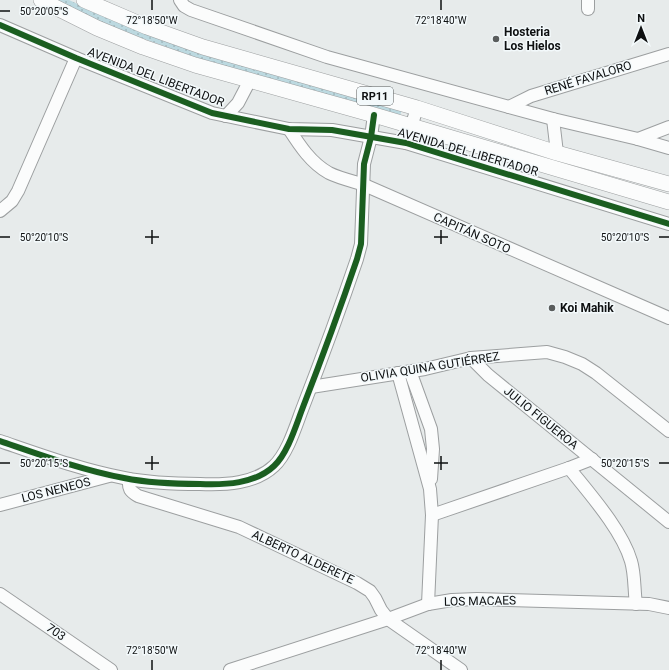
<svg xmlns="http://www.w3.org/2000/svg" width="669" height="670" viewBox="0 0 669 670" font-family="Roboto,sans-serif">
<defs>
<pattern id="garden-dots" width="8" height="8" patternUnits="userSpaceOnUse"><rect width="8" height="8" fill="#bcd9e0"/><path d="M2 2h.1M6 6h.1" fill="none" stroke="#a0b9bf" stroke-width="1.8" stroke-linecap="round"/></pattern>
</defs>
<rect width="100%" height="100%" fill="#e7ebeb"/>
<!-- garden -->
<polygon fill="url(#garden-dots)" points="52,0 69,0 99,14 402,110 399,118 202,60 101,23"/>
<g fill="none" stroke-linecap="round" stroke-linejoin="round">
<!-- minor casing -->
<g stroke="#9c9fa0" stroke-width="14">
<g id="minor">
<polyline points="180,0 184,6 191,10 327,57 553,119 638,139 669,148"/>
<polyline points="588,9 588,0"/>
<polyline points="0,25 76,58 212,113 289,129 332,130 406,143 669,224"/>
<polyline points="509,107 531,96 669,54"/>
<polyline points="226,116 238,103 250,80"/>
<polyline points="553,119 557,153"/>
<path d="M289 129C300 146 311 163 329 173 339 178 352 181 362 184L669 318"/>
<polyline points="638,139 669,127"/>
<polyline points="406,143 417,108"/>
<polyline points="0,211 12,201 18,191 76,58"/>
<polyline points="471,358 488,375 669,522"/>
<polyline points="410,371 431,429 433,449 431,479"/>
<polyline points="398,373 430,489 432,515 428,604"/>
<polyline points="311,387 425,369 471,358 547,352 565,357 582,364 596,373 669,431"/>
<path d="M0 441C41 455 82 470 124 478 149 483 175 484 200 484 225 485 255 484 274 466 288 453 296 425 303 407 322 358 340 309 357 259L361 244 364 164 371 137 374 115"/>
<path d="M569 468C589 493 622 530 631 561 635 574 634 590 636 604"/>
<path d="M129 479C128 489 130 491 138 496L239 527 357 583 370 591 375 598 381 610 388 619 461 670"/>
<polyline points="0,505 109,476"/>
<polyline points="432,515 569,468 592,459"/>
<polyline points="0,594 111,670"/>
<polyline points="230,670 388,619 428,604 452,600 477,599 649,604 669,608"/>
</g>
</g>
<!-- major casing -->
<g stroke="#9c9fa0" stroke-width="16">
<g id="major">
<polyline points="41,0 97,28 143,47 195,65 374,115 669,202"/>
<polyline points="84,0 147,27 203,47 417,108 557,153 669,184"/>
</g>
</g>
<!-- minor -->
<use href="#minor" stroke="#fbfcfc" stroke-width="12"/>
<!-- major -->
<use href="#major" stroke="#fbfcfc" stroke-width="15"/>
<!-- cycleway casing -->
<g stroke="#f3f9fb" stroke-width="8">
<g id="cycleway">
<polyline points="0,25 76,58 212,113 289,129 332,130 406,143 669,224"/>
<path d="M0 441C41 455 82 470 124 478 149 483 175 484 200 484 225 485 255 484 274 466 288 453 296 425 303 407 322 358 340 309 357 259L361 244 364 164 371 137 374 115"/>
</g>
</g>
<!-- cycleway -->
<use href="#cycleway" stroke="#1b5e20" stroke-width="6"/>
</g>
<!-- ticks -->
<path fill="none" stroke="#0e1011" stroke-width="1.5" d="M152 0V10M441 0V10M0 11H10M152 230V244M441 230V244M0 237H10M145 237H159M434 237H448M659 237H669M152 456V470M441 456V470M0 463H10M145 463H159M434 463H448M659 463H669M152 660V670M441 660V670"/>
<!-- markers -->
<g fill="#5a5d5d" stroke="#f3f9fb" stroke-width="1.5">
<circle cx="496" cy="39" r="4"/>
<circle cx="552" cy="308" r="4"/>
</g>
<g text-anchor="middle" stroke-width="3" stroke-linejoin="round" paint-order="stroke">
<!-- shield labels -->
<rect fill="#f3f9fb" stroke="#535657" stroke-width="1" x="357" y="87" width="36" height="18" rx="3"/>
<g font-size="11" font-weight="bold" fill="#0e1011">
<text x="375" y="100">RP11</text>
</g>
<!-- poi labels -->
<g font-size="12" font-weight="bold" fill="#0e1011" stroke="#f3f9fb" text-anchor="start">
<text x="504" y="36">Hosteria<tspan x="504" dy="14">Los Hielos</tspan></text>
<text x="560" y="312">Koi Mahik</text>
</g>
<!-- street labels -->
<g font-size="12" fill="#0e1011" stroke="#f3f9fb">
<text transform="translate(156 77) rotate(21)" y="4">AVENIDA DEL LIBERTADOR</text>
<text transform="translate(588 78) rotate(-17)" y="4">RENÉ FAVALORO</text>
<text transform="translate(468 152) rotate(16)" y="4">AVENIDA DEL LIBERTADOR</text>
<text transform="translate(472 233) rotate(24)" y="4">CAPITÁN SOTO</text>
<text transform="translate(430 367) rotate(-9)" y="4">OLIVIA QUINA GUTIÉRREZ</text>
<text transform="translate(541 418) rotate(39)" y="4">JULIO FIGUEROA</text>
<text transform="translate(56 490) rotate(-14)" y="4">LOS NENEOS</text>
<text transform="translate(303 557) rotate(25)" y="4">ALBERTO ALDERETE</text>
<text transform="translate(480 601) rotate(-1)" y="4">LOS MACAES</text>
<text transform="translate(56 632) rotate(34)" y="4">703</text>
</g>
</g>
<g font-size="10" text-anchor="middle" fill="#0e1011" stroke="#f3f9fb" stroke-width="3" stroke-linejoin="round" paint-order="stroke">
<text x="44" y="15">50°20'05"S</text>
<text x="152" y="24">72°18'50"W</text>
<text x="441" y="24">72°18'40"W</text>
<text x="44" y="241">50°20'10"S</text>
<text x="625" y="241">50°20'10"S</text>
<text x="44" y="467">50°20'15"S</text>
<text x="625" y="467">50°20'15"S</text>
<text x="152" y="654">72°18'50"W</text>
<text x="441" y="654">72°18'40"W</text>
</g>
<!-- north arrow -->
<g transform="translate(641 28)" stroke="#f3f9fb" stroke-width="3" paint-order="stroke">
<path d="M0-3L7 15L0 10L-7 15Z" fill="#0e1011"/>
<text y="-6" font-size="11" font-weight="bold" text-anchor="middle" fill="#0e1011">N</text>
</g>
</svg>
